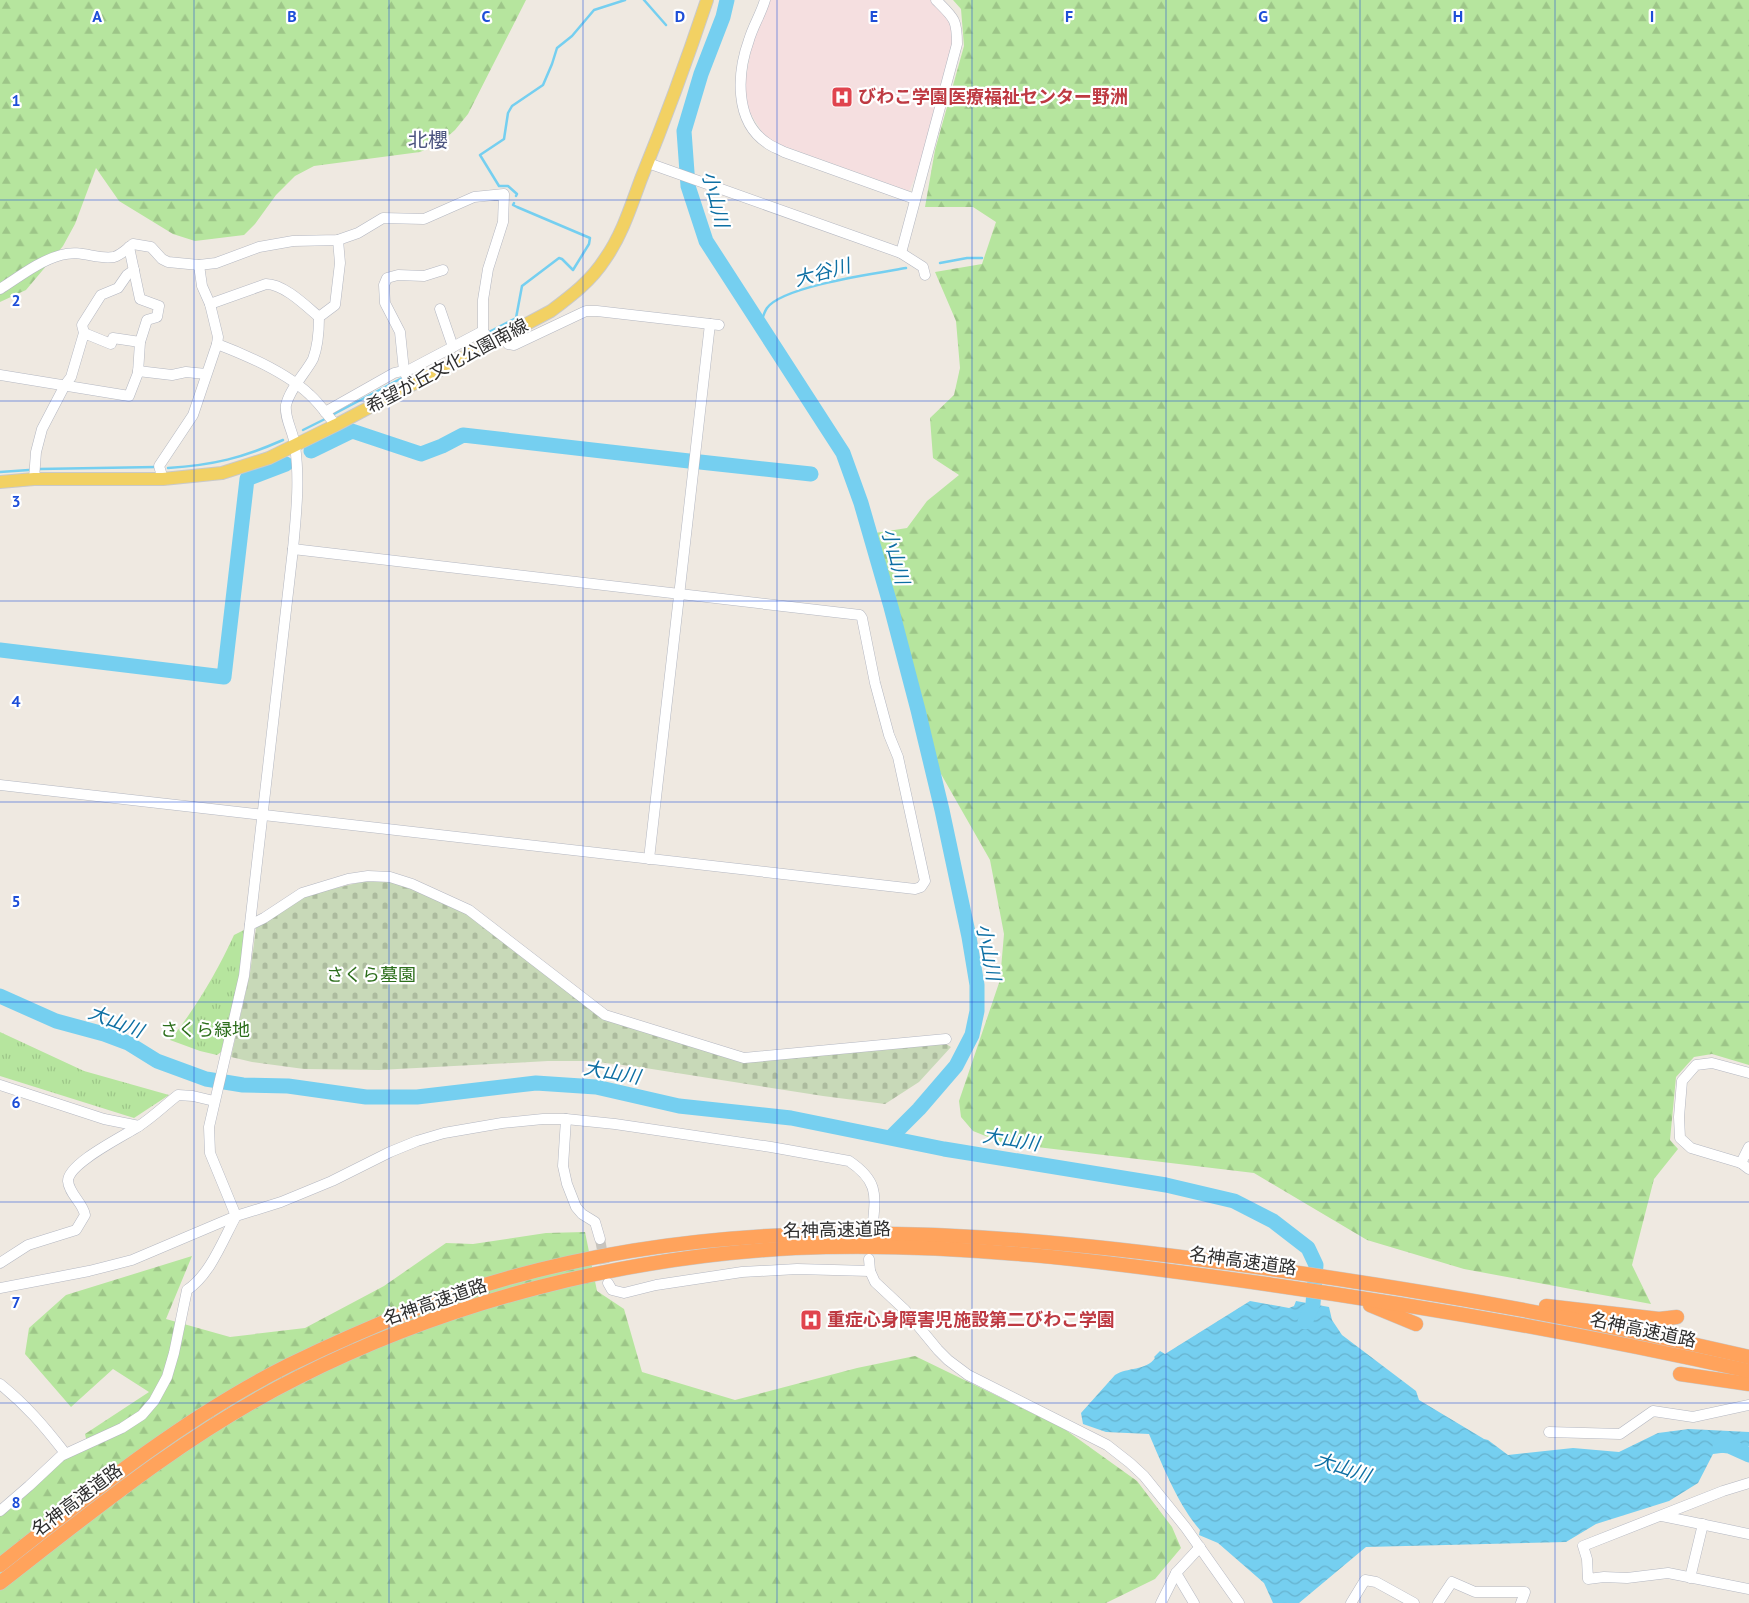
<svg xmlns="http://www.w3.org/2000/svg" width="1749" height="1603" viewBox="0 0 1749 1603" font-family="'PT Sans','Noto Sans JP',sans-serif">
<defs>
<pattern id="forest-firs" width="22" height="20" patternUnits="userSpaceOnUse" patternTransform="scale(1.25)"><rect width="22" height="20" fill="#b6e59e"/><path d="M5 1l3.5 6h-7zM16 11l3.5 6h-7z" fill="#9dc588"/></pattern>
<pattern id="cemetery-stones" width="16" height="16" patternUnits="userSpaceOnUse" patternTransform="scale(1.25)"><rect width="16" height="16" fill="#c8d9b8"/><path d="M2 7V4a2 2 0 0 1 4 0v3zM10 15v-3a2 2 0 0 1 4 0v3z" fill="#acbb9e"/></pattern>
<pattern id="park-tufts" width="24" height="20" patternUnits="userSpaceOnUse" patternTransform="scale(1.25)"><rect width="24" height="20" fill="#b6e59e"/><path d="M3 7l-1-3M5 7V3M7 7l1-3M15 17l-1-3M17 17v-4M19 17l1-3" fill="none" stroke="#9dc588"/></pattern>
<pattern id="water-waves" width="16" height="10" patternUnits="userSpaceOnUse" patternTransform="scale(1.25)"><rect width="16" height="10" fill="#75cff0"/><path d="M0 5q4-4 8 0t8 0" fill="none" stroke="#66b2ce"/></pattern>
</defs>
<rect width="100%" height="100%" fill="#efe9e1"/>
<!-- medical -->
<polygon fill="#f5dfe0" points="768,0 930,0 945,14 952,26 952,43 920,166 909,191 767,140 748,109 745,84 752,45 767,8"/>
<!-- forest -->
<g fill="url(#forest-firs)">
<polygon points="0,0 526,0 468,114 455,130 439,144 420,152 314,166 295,176 276,195 255,224 244,235 195,241 173,234 119,201 96,168 75,224 63,246 26,290 0,302"/>
<polygon points="953,0 1749,0 1749,1065 1712,1054 1694,1057 1676,1077 1670,1140 1678,1149 1654,1179 1632,1265 1651,1304 1464,1269 1367,1240 1254,1173 1003,1143 973,1131 961,1117 959,1101 1000,980 1004,934 990,860 937,767 875,533 907,528 927,501 959,475 933,458 930,418 954,395 960,368 956,321 935,272 982,264 996,222 973,207 925,207 935,150 964,46 961,9"/>
<polygon points="585,1232 597,1291 624,1309 642,1372 735,1400 857,1368 915,1356 1063,1428 1137,1481 1172,1527 1181,1548 1155,1579 1106,1603 0,1603 0,1516 65,1457 88,1447 85,1434 149,1392 113,1369 71,1407 25,1354 29,1328 66,1295 192,1256 166,1319 230,1337 305,1328 384,1286 446,1243 473,1244 546,1233"/>
</g>
<!-- cemetery -->
<polygon fill="url(#cemetery-stones)" points="365,881 387,881 408,886 466,914 605,1019 745,1061 946,1044 951,1047 919,1082 885,1104 823,1096 639,1067 589,1061 548,1061 379,1070 304,1069 252,1062 231,1057 250,973 256,928 304,896"/>
<!-- park -->
<g fill="url(#park-tufts)">
<path d="M244 930 240 975 221 1052 217 1055 200 1051 170 1040C196 1008 217 972 234 935Z"/>
<polygon points="0,1032 84,1071 169,1095 134,1118 0,1076"/>
</g>
<!-- water -->
<path fill="url(#water-waves)" d="M1250 1301 1289 1308 1294 1306 1296 1301 1329 1307 1332 1320 1342 1335 1416 1391 1419 1400 1484 1439 1488 1440 1508 1455 1573 1448 1619 1452 1658 1433 1689 1429 1749 1432V1446L1745 1450 1713 1454 1698 1483 1669 1501 1596 1524 1566 1542 1366 1547 1299 1603H1273L1264 1583 1218 1543 1199 1535 1200 1530C1178 1505 1162 1464 1149 1434L1106 1432 1083 1424 1081 1413 1115 1375C1127 1367 1146 1371 1155 1358L1154 1357 1160 1351 1165 1354Z"/>
<g fill="none" stroke-linecap="round" stroke-linejoin="round">
<!-- stream -->
<g stroke="#75cff0" stroke-width="2.5">
<polyline points="644,0 666,25"/>
<polyline points="516,196 517,194 508,186 499,186 480,155 504,139 508,113 512,106 543,85 552,64 557,48 572,36 594,10 625,0"/>
<polyline points="940,263 967,258 982,258"/>
<path d="M760 326C762 320 764 312 767 308 783 286 878 273 906 268"/>
<polyline points="487,333 516,318 522,286 559,258 562,259 573,270 589,244 590,238 517,207 513,205 514,203"/>
<polyline points="334,414 402,378"/>
<polyline points="303,430 325,419"/>
<path d="M168 468C214 465 242 458 283 440"/>
<polyline points="39,469 156,467"/>
<polyline points="0,472 29,470"/>
</g>
<!-- river -->
<g stroke="#75cff0" stroke-width="15">
<polyline points="727,0 723,17 701,74 684,131 688,186 706,241 843,453 861,503 891,607 918,710 942,810 969,937 977,985 977,1011 972,1035 956,1066 919,1109 891,1137"/>
<polyline points="311,451 352,431 421,454 442,446 463,435 689,461"/>
<polyline points="700,462 811,474"/>
<polyline points="0,650 224,677 247,479 286,464"/>
<polyline points="0,996 56,1021 104,1034 128,1043 157,1061 206,1079 243,1085 288,1086 366,1097 417,1097 536,1083 596,1087 679,1106 791,1118 944,1149 1166,1185 1234,1201 1273,1221 1308,1248 1316,1265 1313,1304 1305,1322"/>
<polyline points="1720,1445 1729,1446 1749,1455"/>
</g>
<!-- minor-tunnel -->
<polyline stroke="#c8c4bd" stroke-width="10" stroke-dasharray="10 5" stroke-linecap="butt" points="600,1239 607,1277"/>
<!-- minor casing -->
<g stroke="#b4b7c1" stroke-width="11">
<g id="minor">
<path d="M765 0C761 14 753 26 749 40 737 73 734 121 767 143 772 147 779 149 784 152L915 199"/>
<polyline points="648,163 901,253 923,267 925,275"/>
<path d="M901 253 957 44C957 19 954 18 936 0"/>
<path d="M0 289C19 277 39 261 61 255 82 249 95 260 114 257 121 255 128 248 133 244L151 247 162 259 168 262 199 265 216 263 259 247 293 241 338 240 358 233 383 218 424 219 474 197 504 194 503 222 488 269 483 300V331L491 343"/>
<path d="M210 304 266 284C284 284 306 306 319 317"/>
<polyline points="440,309 453,347"/>
<polyline points="84,333 82,325 101,295 118,288 127,275 134,270"/>
<polyline points="504,337 508,344 514,345 586,311 597,311 719,325"/>
<path d="M217 344C246 355 287 373 310 395 320 404 327 415 336 425"/>
<polyline points="138,371 172,375 186,372 206,374"/>
<polyline points="0,375 129,396 138,373 140,342 147,320 157,317 159,306 140,299 129,247"/>
<polyline points="411,385 404,371 400,332 385,303 384,285 387,278 398,275 424,276 443,270"/>
<polyline points="325,412 394,373 411,369 483,331"/>
<polyline points="34,479 36,452 42,429 65,385 71,377 84,333 111,344 113,338 140,342"/>
<polyline points="163,479 159,466 193,415 217,344 218,337 210,304 202,286 199,265"/>
<polyline points="0,785 915,889 921,887 925,881 898,757 889,735 875,683 862,618 860,615 293,549"/>
<polyline points="649,859 710,324"/>
<polyline points="250,925 264,918 302,893 348,879 368,876 390,877 412,884 469,910 605,1015 744,1058 946,1039"/>
<polyline points="1749,1073 1712,1063 1696,1065 1682,1081 1679,1117 1680,1138 1691,1148 1741,1163 1749,1169"/>
<polyline points="0,1085 104,1119 139,1126"/>
<polyline points="566,1119 563,1166 567,1184 576,1207 582,1214 595,1222 600,1239"/>
<polyline points="1741,1163 1749,1147"/>
<polyline points="869,1259 870,1271 875,1282 905,1310 938,1350 948,1360 968,1375 1107,1445 1130,1463 1144,1476 1186,1528 1239,1603"/>
<path d="M0 1263 28 1245 76 1230 85 1215C83 1203 69 1194 68 1181 68 1163 124 1136 139 1126 153 1117 165 1105 178 1095L193 1096 214 1101"/>
<polyline points="608,1283 612,1290 624,1293 656,1285 742,1272 797,1269 870,1271"/>
<path d="M0 1288 89 1271 132 1260 236 1216 281 1202 332 1181 390 1152 417 1141 444 1133 502 1123 543 1119H566L615 1124 771 1147 849 1161C877 1180 876 1193 873 1222"/>
<path d="M0 1384C27 1406 44 1426 65 1453"/>
<polyline points="1549,1432 1620,1434 1653,1411 1693,1417 1749,1405"/>
<polyline points="1749,1483 1723,1491 1583,1546 1587,1559 1588,1579 1604,1577 1627,1578 1668,1573 1749,1589"/>
<path d="M0 1511 29 1486 61 1456 122 1428 142 1415 154 1401 167 1377 174 1353 187 1290C210 1275 223 1240 236 1216L210 1153 209 1127 244 976 293 549C296 515 300 481 295 446 294 433 284 418 286 405 290 388 305 374 313 359 318 346 319 331 319 317L335 305 340 263 338 240"/>
<polyline points="1662,1516 1749,1534"/>
<polyline points="1176,1573 1194,1603"/>
<polyline points="1690,1578 1703,1524"/>
<polyline points="1161,1603 1176,1573 1200,1547"/>
<polyline points="1351,1603 1365,1580 1376,1582 1414,1603"/>
<polyline points="1438,1603 1452,1582 1475,1592 1525,1592 1521,1603"/>
</g>
</g>
<!-- major casing -->
<g stroke="#c9c9c9" stroke-width="14">
<path id="major" d="M0 482 34 479H163L222 473 269 458 336 425 551 311C571 296 591 281 605 259 622 235 631 206 641 179 665 120 687 60 707 0"/>
</g>
<!-- highway casing -->
<g stroke="#c9c9c9" stroke-width="15">
<g id="highway">
<polyline points="1370,1305 1416,1324"/>
<polyline points="1546,1306 1659,1319 1677,1317"/>
<polyline points="1680,1374 1749,1384"/>
<path d="M0 1565C91 1493 185 1417 289 1365 330 1345 373 1326 416 1309 686 1203 977 1228 1257 1267 1422 1290 1587 1319 1749 1357"/>
<path d="M0 1583C95 1509 189 1432 297 1378 451 1300 623 1257 795 1248 953 1241 1111 1262 1266 1284 1428 1307 1589 1335 1749 1371"/>
</g>
</g>
<!-- minor -->
<use href="#minor" stroke="#fff" stroke-width="10"/>
<!-- major -->
<use href="#major" stroke="#f2d163" stroke-width="12"/>
<!-- highway -->
<use href="#highway" stroke="#ffa35c" stroke-width="14"/>
</g>
<!-- grid -->
<path fill="none" stroke="#1d4ed8" stroke-width="1" stroke-opacity="0.55" d="M194 0V1603M389 0V1603M583 0V1603M777 0V1603M972 0V1603M1166 0V1603M1360 0V1603M1555 0V1603M0 200H1749M0 401H1749M0 601H1749M0 802H1749M0 1002H1749M0 1202H1749M0 1403H1749"/>
<!-- icons -->
<defs>
<g id="hospital-square" transform="scale(1.125)"><rect x="-9" y="-9" width="18" height="18" rx="4" fill="#e0444e" stroke="#fff"/><path d="M-5-5h3v3.5h4V-5h3V5h-3V1.5h-4V5h-3Z" fill="#fff"/></g>
</defs>
<g fill-rule="evenodd">
<use href="#hospital-square" x="842" y="97"/>
<use href="#hospital-square" x="811" y="1320"/>
</g>
<g text-anchor="middle" stroke-width="4.5" stroke-linejoin="round" paint-order="stroke">
<!-- health labels -->
<g font-size="18" font-weight="bold" fill="#be3a42" stroke="#fff" text-anchor="start">
<text x="858" y="103">びわこ学園医療福祉センター野洲</text>
<text x="827" y="1326">重症心身障害児施設第二びわこ学園</text>
</g>
<!-- street labels -->
<g font-size="18" fill="#2e2e2e" stroke="#fff">
<text transform="translate(447 366) rotate(-28)" y="6">希望が丘文化公園南線</text>
<text transform="translate(837 1230) rotate(-1)" y="6">名神高速道路</text>
<text transform="translate(1243 1261) rotate(8)" y="6">名神高速道路</text>
<text transform="translate(435 1302) rotate(-19)" y="6">名神高速道路</text>
<text transform="translate(1643 1330) rotate(12)" y="6">名神高速道路</text>
<text transform="translate(77 1500) rotate(-37)" y="6">名神高速道路</text>
</g>
<!-- park labels -->
<g font-size="18" fill="#2c6e1b" stroke="#fff">
<text x="371" y="981">さくら墓園</text>
<text x="205" y="1036">さくら緑地</text>
</g>
<!-- water labels -->
<g font-size="19" font-style="italic" fill="#0d6fa3" stroke="#fff">
<text transform="translate(716 199) rotate(76)" y="7">小山川</text>
<text transform="translate(822 272) rotate(-15)" y="7">大谷川</text>
<text transform="translate(896 556) rotate(75)" y="7">小山川</text>
<text transform="translate(989 952) rotate(79)" y="7">小山川</text>
<text transform="translate(116 1021) rotate(21)" y="7">大山川</text>
<text transform="translate(612 1072) rotate(10)" y="7">大山川</text>
<text transform="translate(1011 1139) rotate(9)" y="7">大山川</text>
<text transform="translate(1343 1467) rotate(18)" y="7">大山川</text>
</g>
<!-- quarter labels -->
<g font-size="20" fill="#4d5680" stroke="#fff">
<text x="428" y="147">北櫻</text>
</g>
</g>
<g font-size="16" text-anchor="middle" font-weight="bold" fill="#1d4ed8" stroke="#fff" stroke-width="4.5" stroke-linejoin="round" paint-order="stroke">
<text x="97" y="22">A</text>
<text x="292" y="22">B</text>
<text x="486" y="22">C</text>
<text x="680" y="22">D</text>
<text x="874" y="22">E</text>
<text x="1069" y="22">F</text>
<text x="1263" y="22">G</text>
<text x="1458" y="22">H</text>
<text x="1652" y="22">I</text>
<text x="16" y="106">1</text>
<text x="16" y="306">2</text>
<text x="16" y="507">3</text>
<text x="16" y="707">4</text>
<text x="16" y="907">5</text>
<text x="16" y="1108">6</text>
<text x="16" y="1308">7</text>
<text x="16" y="1508">8</text>
</g>
</svg>
